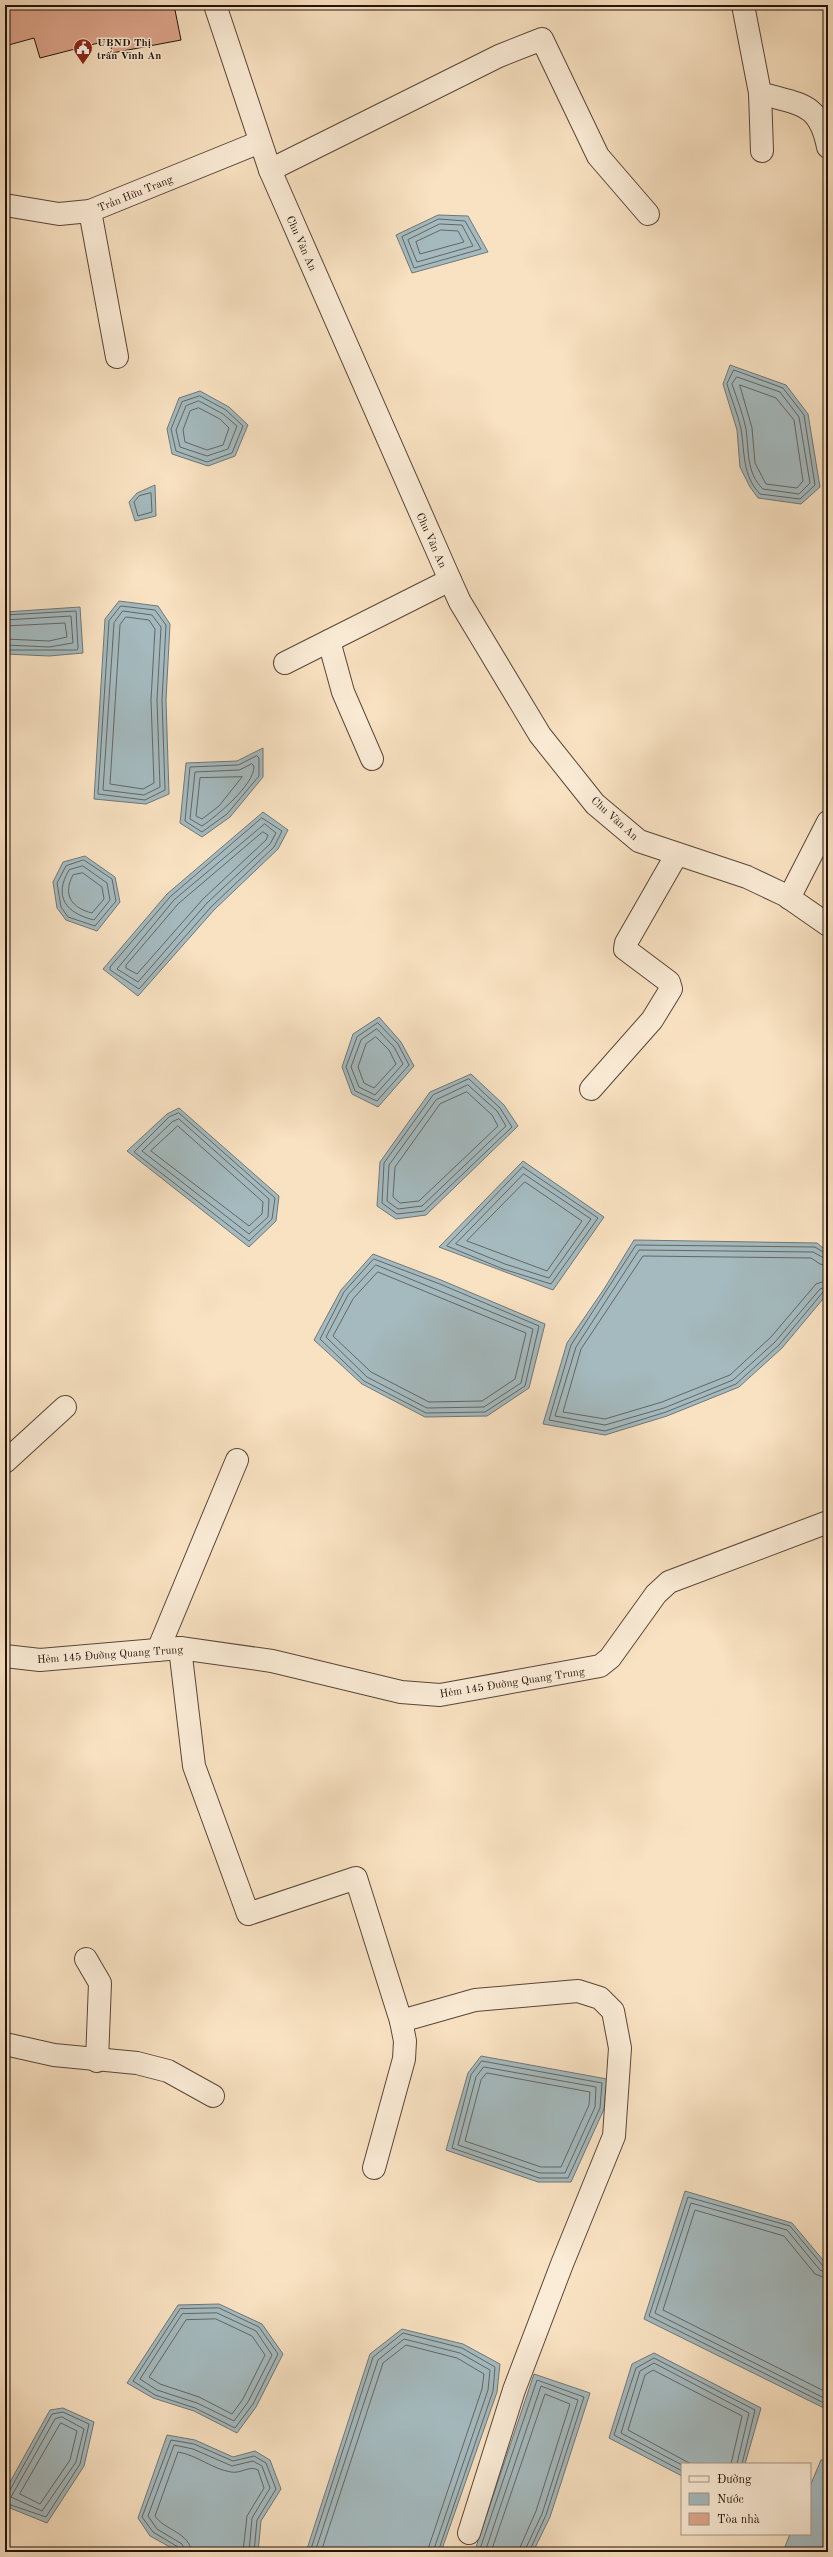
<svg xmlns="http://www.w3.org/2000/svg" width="833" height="2557" viewBox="0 0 833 2557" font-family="'Old Standard TT',serif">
<rect width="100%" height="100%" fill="#f9e2c2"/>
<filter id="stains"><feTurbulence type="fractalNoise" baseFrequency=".005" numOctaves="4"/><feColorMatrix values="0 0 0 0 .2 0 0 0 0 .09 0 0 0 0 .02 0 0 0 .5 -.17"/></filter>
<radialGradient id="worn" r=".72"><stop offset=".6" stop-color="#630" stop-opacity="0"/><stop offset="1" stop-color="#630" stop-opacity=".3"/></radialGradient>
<!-- water -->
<g fill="#a4babf" stroke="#707777">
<polygon points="438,215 468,216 488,252 412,273 396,235"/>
<polygon points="730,365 786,385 808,414 820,487 801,504 758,498 750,487 740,467 737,430 723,384"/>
<polygon points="200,391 229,407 248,425 235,456 208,466 172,454 167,429 179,398"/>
<polygon points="155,485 156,516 135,521 129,502 137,493"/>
<polygon points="119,601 158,606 170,624 166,700 169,794 146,804 94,799 105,619"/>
<polygon points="80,607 83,653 49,656 5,654 5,612"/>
<polygon points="263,748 263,777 230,817 202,837 180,823 186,763 237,761"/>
<polygon points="263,812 288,830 278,849 214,910 138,996 103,969 167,894"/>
<polygon points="85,856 115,877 120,902 97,931 66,920 57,908 53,882 63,862"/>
<polygon points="379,1017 401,1042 414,1066 378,1107 352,1094 342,1067 353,1034"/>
<polygon points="471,1074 504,1105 518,1126 426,1215 396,1219 377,1206 380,1162 430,1092"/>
<polygon points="179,1108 279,1196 276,1221 249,1247 127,1151 167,1114"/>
<polygon points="523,1161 604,1217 553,1290 439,1247"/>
<polygon points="634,1240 817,1243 828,1252 828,1293 782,1348 739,1387 667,1416 605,1435 543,1424 567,1343 604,1289"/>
<polygon points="373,1254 441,1280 545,1324 529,1388 487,1416 425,1417 362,1384 314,1340 341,1290"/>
<polygon points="481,2056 607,2079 604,2109 571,2182 538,2182 446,2150 468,2073"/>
<polygon points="685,2191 792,2223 828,2266 828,2410 644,2319"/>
<polygon points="219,2304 262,2324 283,2354 256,2407 237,2433 194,2411 153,2398 127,2383 178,2305"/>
<polygon points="402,2329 463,2344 500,2364 497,2392 441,2552 306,2552 370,2354"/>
<polygon points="654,2353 761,2408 745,2464 682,2464 682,2476 609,2438 632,2364"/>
<polygon points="534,2374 590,2393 550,2517 533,2552 480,2552 475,2550"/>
<polygon points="63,2408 94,2422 84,2466 47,2523 5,2506 5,2491 50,2410"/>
<polygon points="167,2435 195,2440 233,2457 255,2451 270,2460 281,2489 261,2521 258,2552 179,2552 150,2536 138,2518"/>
<polygon points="828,2459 828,2552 783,2552 790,2534 810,2534 810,2486 821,2460"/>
</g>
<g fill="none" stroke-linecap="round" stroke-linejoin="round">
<!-- shore -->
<g stroke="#636664" stroke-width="1">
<polygon points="439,219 465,221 481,249 414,268 402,237"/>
<polygon points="440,224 462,225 473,246 417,262 408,240"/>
<polygon points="441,230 458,231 464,242 420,254 416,242"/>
<path d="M734 370 783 388 804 415 815 485 800 499 760 494C742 475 745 453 741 429 738 414 731 399 727 384Z"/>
<path d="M737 377 780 392 799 417 810 483 799 494 763 489C746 473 749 450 746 429 743 414 737 399 732 384Z"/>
<polygon points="740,385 776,398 794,420 803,481 797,488 766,484 755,463 752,428"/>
<polygon points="200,396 226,410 243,426 232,453 207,462 176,451 171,429 182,402"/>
<polygon points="199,401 223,414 237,426 228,449 207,456 180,447 176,430 186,406"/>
<polygon points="199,408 220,419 229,428 223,445 207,450 185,442 183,430 190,411"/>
<polygon points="151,493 152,512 138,516 134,502 139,496"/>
<polygon points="121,606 155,610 166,625 162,700 165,790 145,800 98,794 109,621"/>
<polygon points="123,611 152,615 161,627 157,700 160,787 144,795 103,790 114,623"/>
<polyline points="5,615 76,611 78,648 77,650 5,650"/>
<polygon points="126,617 149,620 155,629 151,700 154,783 143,789 110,784 120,625"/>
<polyline points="5,620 71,616 73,643 49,647 5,645"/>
<polyline points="5,626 65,623 67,637 49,641 5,639"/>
<polygon points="257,756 259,758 259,776 227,814 202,832 185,821 190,767 238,765"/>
<path d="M252 764 254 766C255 784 217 816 202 826L190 819 195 772 239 770Z"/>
<polygon points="242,777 219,806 202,819 196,816 200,778"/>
<polygon points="262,818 282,831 274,847 211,907 139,989 110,970 110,967 170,897"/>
<polygon points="265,824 276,833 270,844 207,903 138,982 117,969 174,900"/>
<polygon points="263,832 268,835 266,840 203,899 137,974 126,968 126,965 178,904"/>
<polygon points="84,860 112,879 116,901 95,926 68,917 61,907 57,883 66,866"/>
<path d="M83 866 107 883 110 900 94 920C66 913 53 897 69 870Z"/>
<path d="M83 873 102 887 104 899 92 913C72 908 62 895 73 875Z"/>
<polygon points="378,1023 398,1044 409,1065 377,1101 355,1091 346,1067 357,1037"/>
<polygon points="377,1029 394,1047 403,1064 375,1095 359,1087 351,1067 361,1040"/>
<polygon points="376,1037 389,1050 396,1064 374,1088 364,1083 358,1067 366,1044"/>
<polygon points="469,1079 500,1108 512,1127 424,1211 397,1214 382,1203 384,1163 433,1095"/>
<polygon points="468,1085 497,1111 506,1126 422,1206 398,1209 387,1201 389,1165 436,1100"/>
<polygon points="467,1092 492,1115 498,1126 419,1201 400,1203 393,1197 395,1167 440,1104"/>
<polygon points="179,1113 275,1198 272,1219 249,1241 134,1152 169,1117"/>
<polygon points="179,1119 269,1199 268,1217 249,1234 142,1151 172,1122"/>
<polygon points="178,1126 263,1202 262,1214 249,1226 151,1151"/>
<polygon points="523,1167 598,1218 551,1284 503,1269 447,1246"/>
<polygon points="524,1174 591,1219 549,1278 505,1264 456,1244"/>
<polygon points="525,1182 582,1221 547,1271 467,1241"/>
<polyline points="828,1255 815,1247 636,1245 571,1345 549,1420 605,1431 666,1412 736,1384 779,1345 823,1292 828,1291"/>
<polygon points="374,1259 440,1284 539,1326 525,1386 485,1412 426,1413 364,1381 320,1339 344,1292"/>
<polyline points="828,1260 813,1252 639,1250 576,1347 555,1416 605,1425 664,1408 733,1380 775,1342 820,1289 828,1286"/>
<polygon points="376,1265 533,1329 521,1383 484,1407 427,1408 367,1377 326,1337 348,1295"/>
<polyline points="828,1266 820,1264 811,1258 643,1256 581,1349 563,1412 605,1419 662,1402 730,1375 771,1337 816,1284 828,1280"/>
<polygon points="378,1272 526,1333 515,1379 482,1401 429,1402 371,1372 333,1336 353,1299"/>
<polygon points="482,2061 602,2083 600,2108 568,2178 539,2178 452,2148 471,2075"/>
<polygon points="484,2067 596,2087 595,2107 565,2173 540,2173 458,2145 476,2077"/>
<polygon points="487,2073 590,2092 589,2105 561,2167 541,2167 465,2141 481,2080"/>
<polyline points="828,2268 823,2266 790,2226 688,2197 649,2316 828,2405"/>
<polyline points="828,2273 820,2270 787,2230 691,2203 655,2313 828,2400"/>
<polyline points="828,2279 815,2274 784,2236 695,2210 663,2310 828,2393"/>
<polygon points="219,2308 259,2327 278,2354 253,2404 235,2428 195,2408 155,2395 133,2381 180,2309"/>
<polygon points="217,2313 256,2331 272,2355 248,2402 234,2421 197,2403 157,2390 140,2379 182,2314"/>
<polygon points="216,2319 252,2336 265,2355 243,2399 232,2414 199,2397 160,2384 149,2377 186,2320"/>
<polygon points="62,2417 84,2429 76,2462 42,2511 11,2497 55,2419"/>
<polygon points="61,2423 77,2431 70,2460 40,2504 20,2494"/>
<polyline points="691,2464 628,2430 645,2375 653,2370 742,2416 731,2464"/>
<polyline points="682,2465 621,2433 640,2371 654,2363 749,2413 737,2464"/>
<polyline points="682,2471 614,2435 636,2368 654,2358 755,2410 742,2464"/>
<polyline points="5,2492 10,2490 52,2414 63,2412 89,2424 80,2464 46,2517 5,2503"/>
<polyline points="180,2552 178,2547 153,2532 142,2517 171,2440 194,2444 233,2461 254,2456 266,2463 276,2489 257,2520 254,2552"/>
<polyline points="185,2552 182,2544 157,2529 148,2516 174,2445 193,2449 232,2466 253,2461 262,2466 270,2488 252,2518 249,2552"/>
<path d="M191 2552C191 2533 164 2530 155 2516L178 2452C197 2455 212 2469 231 2472 241 2474 249 2465 258 2470L264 2488 247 2516 243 2552"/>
<polyline points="310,2552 373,2357 403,2333 462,2348 495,2367 493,2391 438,2552"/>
<polyline points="315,2552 378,2360 404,2339 460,2353 490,2370 488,2390 433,2552"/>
<polyline points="321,2552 383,2363 406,2345 457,2358 484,2374 482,2389 427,2552"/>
<polyline points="479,2552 537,2380 584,2397 546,2515 529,2552"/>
<polyline points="485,2552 541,2386 578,2400 542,2514 524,2552"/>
<polyline points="491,2552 545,2394 570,2404 536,2511 518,2552"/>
</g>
</g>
<!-- building -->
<polygon fill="#e0a78e" stroke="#22120a" points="19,5 174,5 181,40 112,53 110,40 40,58 34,38 5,46 5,9"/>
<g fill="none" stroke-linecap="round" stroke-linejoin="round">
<!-- minor casing -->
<g stroke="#584638" stroke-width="24">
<g id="minor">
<polyline points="215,5 270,170 450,580 460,602 540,735 595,804 639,841 747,877 785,895 828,925"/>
<path d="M743 5 760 93C799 105 819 101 828 147"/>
<polyline points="760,93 762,151"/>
<polyline points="270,170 499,56 542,39 598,156 648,214"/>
<polyline points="5,205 59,214 90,211 260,142"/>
<polyline points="90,211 117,357"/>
<polyline points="329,641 343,692 372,759"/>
<polyline points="285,663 450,580"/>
<polyline points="789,898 828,822"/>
<polyline points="591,1089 652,1020 671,989 669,982 625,949 626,943 677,854"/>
<polyline points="5,1462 65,1407"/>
<polyline points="180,1648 194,1766 248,1914 356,1878 401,2021 405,2041 404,2059 374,2168"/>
<polyline points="158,1650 237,1460"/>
<polyline points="5,1656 40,1660 180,1648 272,1661 401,1692 440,1695 600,1666 610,1658 656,1594 669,1582 828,1522"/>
<polyline points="86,1959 100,1983 97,2061"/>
<polyline points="401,2021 475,2000 578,1991 600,1998 613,2011 620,2048 614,2136 562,2264 514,2390 469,2533"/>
<polyline points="5,2044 54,2055 137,2063 168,2071 213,2096"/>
</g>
</g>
<!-- minor -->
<use href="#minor" stroke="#fbecd7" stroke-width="22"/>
</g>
<!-- icons -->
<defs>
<g id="civic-pin" transform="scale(1)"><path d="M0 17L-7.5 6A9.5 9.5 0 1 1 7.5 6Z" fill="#8f2418" stroke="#fbecd7"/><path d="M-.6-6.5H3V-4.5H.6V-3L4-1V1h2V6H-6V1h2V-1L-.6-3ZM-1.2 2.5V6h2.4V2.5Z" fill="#fff"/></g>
</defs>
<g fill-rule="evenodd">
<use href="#civic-pin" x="83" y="48"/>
</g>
<g text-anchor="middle" stroke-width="3" stroke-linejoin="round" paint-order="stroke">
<!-- poi labels -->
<g font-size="11" font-weight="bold" fill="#22120a" stroke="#fbecd7" text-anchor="start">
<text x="97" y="46">UBND Thị<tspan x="97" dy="13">trấn Vĩnh An</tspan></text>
</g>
<!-- street labels -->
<g font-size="11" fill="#22120a" stroke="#fbecd7">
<text transform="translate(135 193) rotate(-22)" y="4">Trần Hữu Trang</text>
<text transform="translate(302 243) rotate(66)" y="4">Chu Văn An</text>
<text transform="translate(432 540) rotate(66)" y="4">Chu Văn An</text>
<text transform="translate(615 818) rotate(42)" y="4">Chu Văn An</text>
<text transform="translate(110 1654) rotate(-4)" y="4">Hẻm 145 Đường Quang Trung</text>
<text transform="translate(512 1682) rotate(-9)" y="4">Hẻm 145 Đường Quang Trung</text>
</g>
</g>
<!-- margin -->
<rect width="833" height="2557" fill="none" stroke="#f9e2c2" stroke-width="20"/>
<rect x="6" y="6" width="821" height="2545" fill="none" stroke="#22120a" stroke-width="2"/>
<rect x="10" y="10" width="813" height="2537" fill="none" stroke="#22120a"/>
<!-- legend -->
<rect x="681" y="2463" width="130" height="72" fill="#fbecd7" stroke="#a49585"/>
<rect x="689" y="2476" width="20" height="6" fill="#fbecd7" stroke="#a49585"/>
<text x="717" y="2483" font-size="12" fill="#22120a">Đường</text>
<rect x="689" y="2493" width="20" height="12" fill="#a4babf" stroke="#a49585"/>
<text x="717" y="2503" font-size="12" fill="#22120a">Nước</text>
<rect x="689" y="2513" width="20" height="12" fill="#e0a78e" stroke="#a49585"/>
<text x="717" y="2523" font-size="12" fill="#22120a">Tòa nhà</text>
<rect width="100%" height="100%" filter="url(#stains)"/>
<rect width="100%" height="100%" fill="url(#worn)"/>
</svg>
